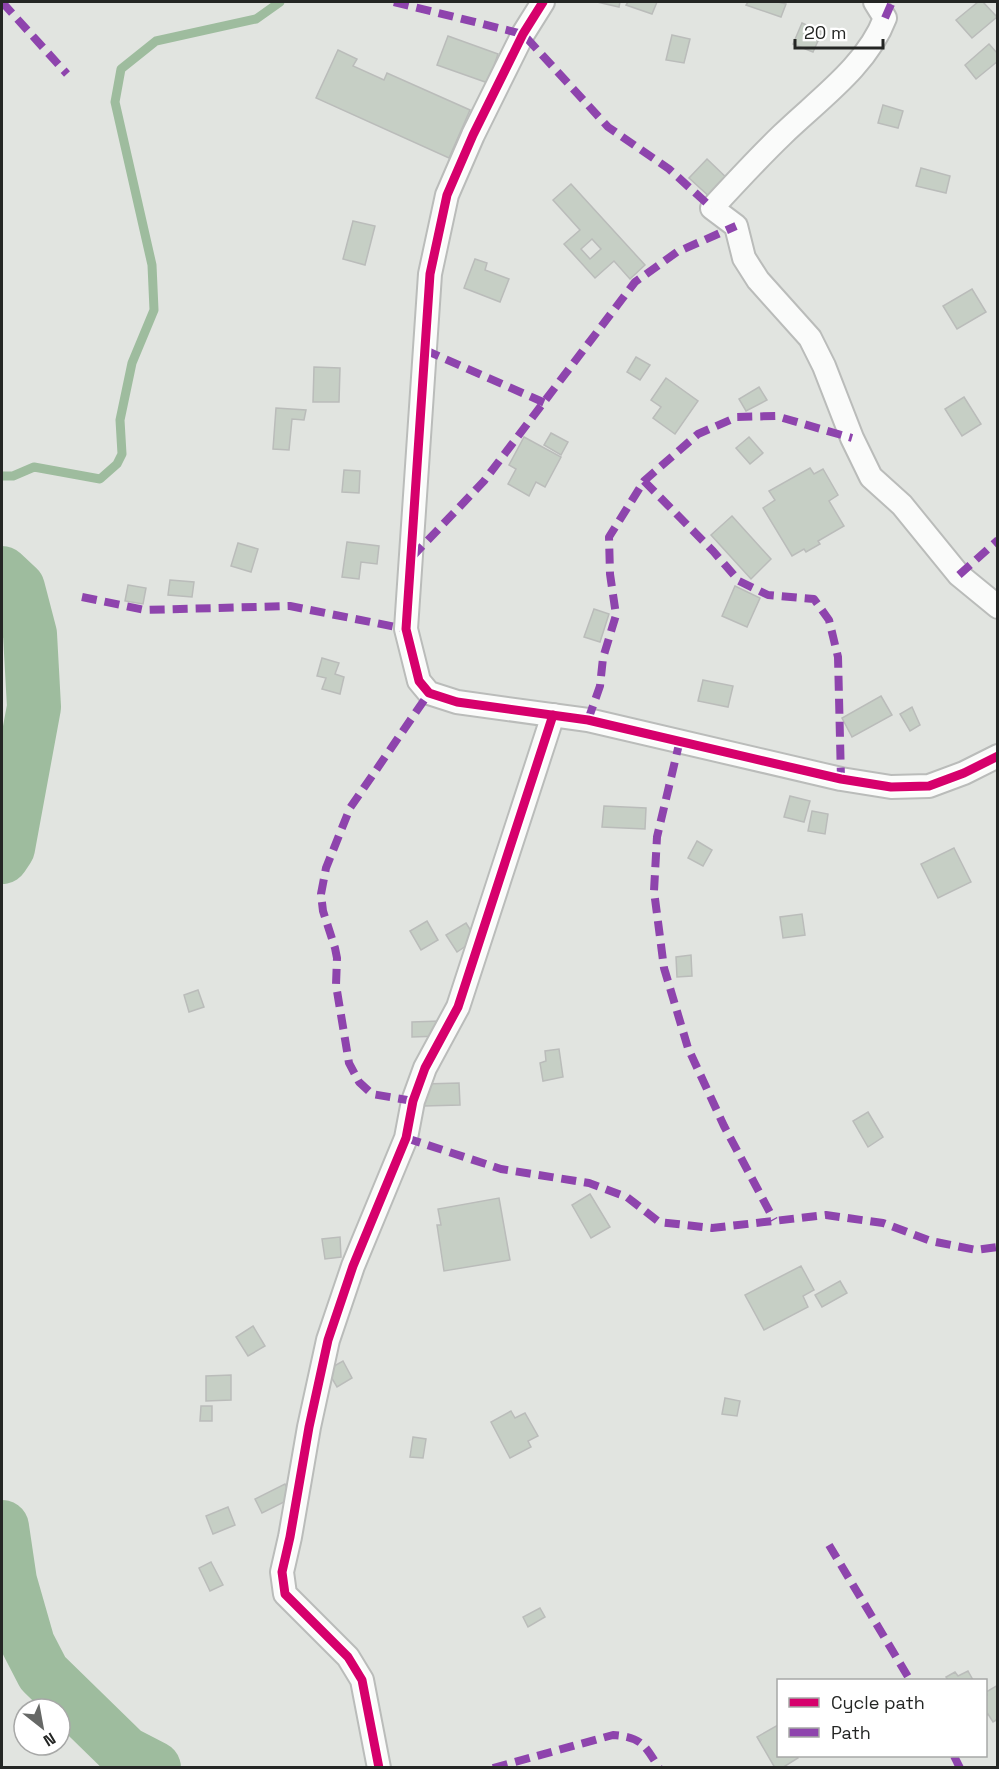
<svg xmlns="http://www.w3.org/2000/svg" width="999" height="1769" viewBox="0 0 999 1769" font-family="'Space Grotesk',sans-serif">
<rect width="100%" height="100%" fill="#e1e4e0"/>
<g fill="none" stroke-linecap="round" stroke-linejoin="round">
<!-- stream -->
<polyline stroke="#9ebc9e" stroke-width="9" points="2,476 13,476 34,467 100,479 117,464 122,454 120,420 132,363 154,310 152,265 115,102 121,69 156,41 256,19 280,2"/>
<!-- river -->
<g stroke="#9ebc9e" stroke-width="54">
<polyline points="2,573 18,588 30,634 34,707 8,848 2,857"/>
<polyline points="2,1527 10,1581 28,1644 43,1673 125,1753 154,1768"/>
</g>
</g>
<!-- building -->
<g fill="#c6cfc5" stroke="#babcba" stroke-width="1.5" fill-rule="evenodd">
<polygon points="597,2 620,2 619,7"/>
<polygon points="628,2 657,2 652,14 626,5"/>
<polygon points="748,2 778,2 786,4 781,17 746,5"/>
<polygon points="978,2 983,2 997,17 972,38 956,20"/>
<polygon points="802,23 822,32 813,52 793,44"/>
<polygon points="672,35 690,39 684,63 666,60"/>
<polygon points="448,36 498,54 488,83 437,65"/>
<polygon points="989,44 998,54 998,61 976,79 965,65"/>
<polygon points="338,50 357,59 353,66 384,80 387,73 470,110 449,158 316,98"/>
<polygon points="883,105 903,111 898,128 878,123"/>
<polygon points="707,159 730,181 713,200 689,178"/>
<polygon points="921,168 950,176 946,193 916,186"/>
<path d="M571 184 645 265 630 279 614 261 595 278 564 244 580 230 553 200ZM592 239 601 249 590 259 581 249Z"/>
<polygon points="353,221 375,226 365,265 343,259"/>
<polygon points="475,259 487,263 485,270 509,279 500,302 464,288"/>
<polygon points="972,289 986,312 957,329 943,306"/>
<polygon points="636,357 650,365 640,380 627,372"/>
<polygon points="314,367 340,368 339,402 313,402"/>
<polygon points="666,378 698,401 675,434 653,418 661,407 651,400"/>
<polygon points="759,387 767,400 746,411 739,399"/>
<polygon points="964,397 981,424 962,436 945,409"/>
<polygon points="276,408 306,410 304,420 292,419 289,450 273,449"/>
<polygon points="551,433 568,442 561,455 544,445"/>
<polygon points="524,437 561,457 545,487 536,482 529,496 508,484 516,469 509,465"/>
<polygon points="749,437 763,453 750,464 736,448"/>
<polygon points="810,468 814,474 823,469 838,495 829,501 844,526 818,541 820,544 806,552 804,549 792,556 763,508 775,500 769,491"/>
<polygon points="344,470 360,471 359,493 342,492"/>
<polygon points="732,516 771,559 751,579 711,535"/>
<polygon points="347,542 379,546 377,564 361,562 359,579 342,577"/>
<polygon points="238,543 258,549 251,572 231,566"/>
<polygon points="170,580 194,582 192,597 168,595"/>
<polygon points="128,585 146,588 143,604 125,601"/>
<polygon points="735,586 760,598 747,627 722,616"/>
<polygon points="594,609 609,614 600,642 584,637"/>
<polygon points="322,658 339,663 335,674 344,677 340,694 322,689 326,678 317,676"/>
<polygon points="703,680 733,686 728,707 698,701"/>
<polygon points="881,696 892,715 852,737 842,718"/>
<polygon points="912,707 920,725 910,731 900,714"/>
<polygon points="790,796 810,801 804,822 784,817"/>
<polygon points="604,806 646,808 645,829 602,827"/>
<polygon points="812,811 828,814 825,834 808,831"/>
<polygon points="697,841 712,850 703,866 688,858"/>
<polygon points="954,848 971,882 938,898 921,864"/>
<polygon points="802,914 805,935 783,938 780,917"/>
<polygon points="427,921 438,940 421,950 410,931"/>
<polygon points="466,923 476,939 457,952 446,935"/>
<polygon points="691,955 692,976 677,977 676,957"/>
<polygon points="198,990 204,1007 189,1012 184,995"/>
<polygon points="440,1021 441,1036 412,1037 412,1022"/>
<polygon points="559,1049 563,1077 543,1081 540,1063 546,1061 545,1051"/>
<polygon points="459,1083 460,1105 424,1106 424,1084"/>
<polygon points="868,1112 883,1137 868,1147 853,1121"/>
<polygon points="590,1194 610,1227 591,1238 572,1205"/>
<polygon points="499,1198 510,1260 444,1271 437,1225 441,1225 438,1209"/>
<polygon points="340,1237 341,1257 325,1259 322,1239"/>
<polygon points="801,1266 814,1290 803,1296 808,1307 764,1330 745,1295"/>
<polygon points="840,1281 847,1293 822,1307 815,1295"/>
<polygon points="253,1326 265,1346 248,1356 236,1337"/>
<polygon points="343,1361 352,1378 337,1387 327,1370"/>
<polygon points="231,1375 231,1400 206,1401 206,1376"/>
<polygon points="725,1398 740,1401 737,1416 722,1414"/>
<polygon points="201,1406 212,1406 212,1421 200,1421"/>
<polygon points="511,1411 515,1418 525,1413 538,1436 528,1441 531,1447 510,1458 491,1422"/>
<polygon points="413,1437 426,1439 423,1458 410,1457"/>
<polygon points="285,1484 292,1498 262,1513 255,1499"/>
<polygon points="228,1507 235,1525 213,1534 206,1516"/>
<polygon points="211,1562 223,1585 210,1591 199,1568"/>
<polygon points="540,1608 545,1617 528,1627 523,1617"/>
<polygon points="968,1671 973,1680 948,1680 946,1677 955,1672 958,1676"/>
<polygon points="998,1685 998,1719 993,1722 988,1714 986,1716 986,1696 987,1695 986,1692"/>
<polygon points="778,1725 778,1756 797,1756 798,1758 782,1768 775,1768 757,1737"/>
</g>
<g fill="none" stroke-linecap="round" stroke-linejoin="round">
<!-- street casing -->
<g stroke="#babcba" stroke-width="26">
<g id="street">
<polyline points="543,2 523,34 473,135 447,195 430,274 406,629 419,681 429,693 457,702 588,720 841,779 891,787 929,786 964,773 998,756"/>
<path d="M875 2 885 18C867 66 818 100 782 135 758 158 735 183 712 208L736 226 744 258 758 280 810 338 824 366 852 438 871 477 902 505 959 575 998 607"/>
<polyline points="379,1768 362,1680 348,1657 285,1594 282,1572 290,1537 309,1427 328,1340 353,1266 406,1138 413,1101 425,1068 458,1007 553,715"/>
</g>
</g>
<!-- street -->
<use href="#street" stroke="#fafbfa" stroke-width="22"/>
<!-- quiet -->
<g stroke="#8e44ad" stroke-width="8" stroke-dasharray="15 8" stroke-linecap="butt">
<polyline points="2,2 67,74"/>
<polyline points="394,2 523,34 608,127 669,169 712,208"/>
<polyline points="885,18 892,2"/>
<polyline points="425,350 545,403"/>
<polyline points="644,481 713,551 739,581 768,595 814,599 829,620 838,657 841,779"/>
<polyline points="412,557 484,481 635,282 677,252 736,226"/>
<polyline points="959,575 998,540"/>
<polyline points="82,597 145,610 290,606 406,629"/>
<polyline points="588,720 600,686 603,658 616,615 610,574 609,537 644,481 698,434 737,417 776,416 852,438"/>
<polyline points="680,740 657,837 654,891 664,968 688,1048 724,1126 774,1220"/>
<polyline points="413,1101 372,1094 359,1082 349,1063 336,985 337,958 335,948 323,911 321,894 326,868 350,808 429,693"/>
<polyline points="406,1138 501,1169 589,1183 627,1197 659,1222 712,1228 826,1215 883,1223 931,1241 976,1250 998,1247"/>
<polyline points="829,1545 910,1680"/>
<polyline points="954,1756 960,1768"/>
<path d="M493 1768 613 1735C641 1737 644 1744 659 1768"/>
</g>
<!-- cycleway casing -->
<g stroke="#fff" stroke-width="13">
<g id="cycleway">
<polyline points="543,2 523,34 473,135 447,195 430,274 406,629 419,681 429,693 457,702 588,720 841,779 891,787 929,786 964,773 998,756"/>
<polyline points="379,1768 362,1680 348,1657 285,1594 282,1572 290,1537 309,1427 328,1340 353,1266 406,1138 413,1101 425,1068 458,1007 553,715"/>
</g>
</g>
<!-- cycleway -->
<use href="#cycleway" stroke="#d6006c" stroke-width="9"/>
</g>
<!-- border -->
<rect width="999" height="1769" fill="none" stroke="#242624" stroke-width="6"/>
<!-- legend -->
<rect x="777" y="1679" width="210" height="78" fill="#ffffff" stroke="#a7a8a7" stroke-width="1.5"/>
<rect x="789" y="1698" width="30" height="9" fill="#d6006c" stroke="#a7a8a7" stroke-width="1.5"/>
<text x="831" y="1709" font-size="18" fill="#242624">Cycle path</text>
<rect x="789" y="1728" width="30" height="9" fill="#8e44ad" stroke="#a7a8a7" stroke-width="1.5"/>
<text x="831" y="1739" font-size="18" fill="#242624">Path</text>
<!-- north arrow -->
<g transform="translate(42 1727) rotate(149)"><circle r="28" fill="#ffffff" stroke="#a7a8a7" stroke-width="1.5"/>
<path d="M0-4.5L10 22L0 15L-10 22Z" fill="#666866"/>
<text y="-9" font-size="16" font-weight="bold" text-anchor="middle" fill="#242624">N</text>
</g>
<!-- scale -->
<path d="M795 39v9h88v-9" fill="none" stroke="#242624" stroke-width="3"/>
<text x="804" y="39" font-size="18" fill="#242624" stroke="#ffffff" stroke-width="4.5" paint-order="stroke">20 m</text>
</svg>
